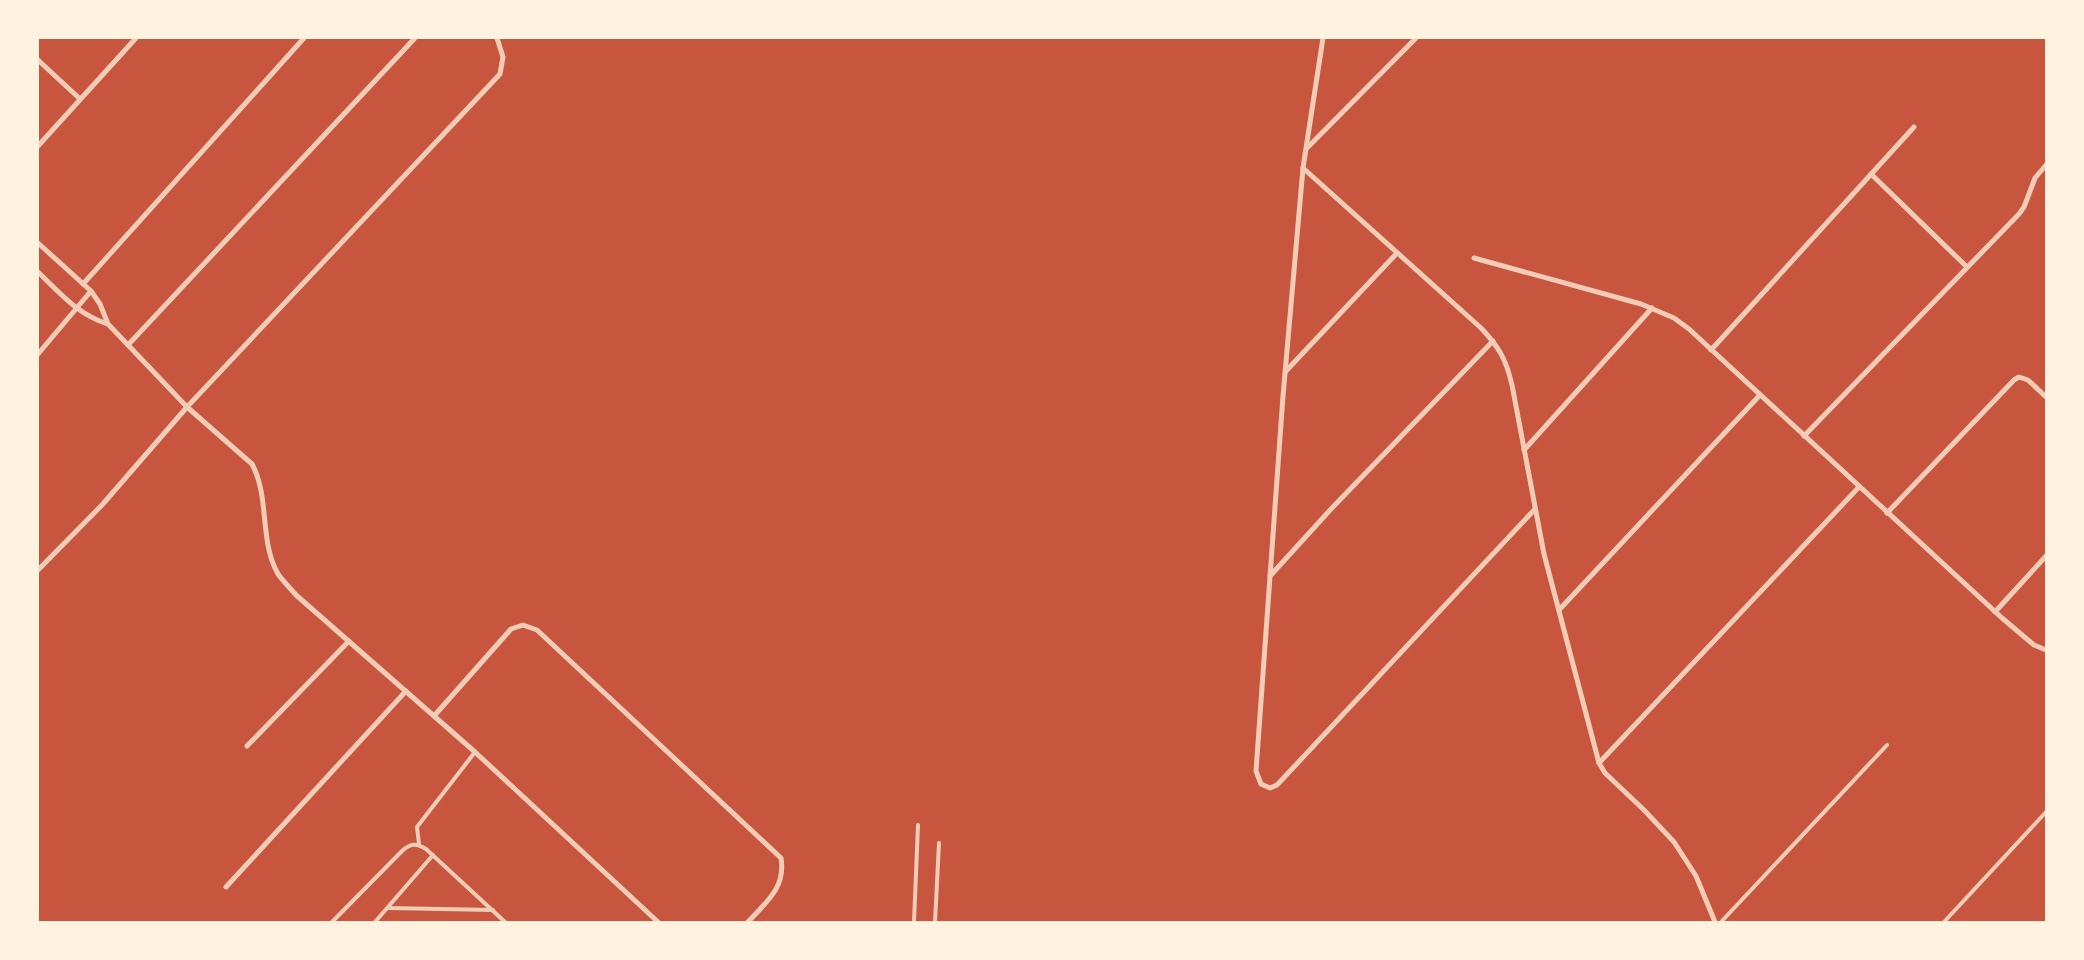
<svg xmlns="http://www.w3.org/2000/svg" width="2084" height="960" viewBox="0 0 2084 960" font-family="Mulish,sans-serif">
<rect width="100%" height="100%" fill="#c8553d"/>
<g fill="none" stroke-linecap="round" stroke-linejoin="round">
<!-- service -->
<g stroke="#f1ccb7" stroke-width="4">
<polyline points="419,844 417,827 475,752"/>
<polyline points="388,908 493,910"/>
<path d="M332 922 402 851C411 843 416 843 426 849L505 922"/>
<polyline points="375,922 433,855"/>
<polyline points="914,922 918,825"/>
<polyline points="935,922 939,843"/>
<polyline points="1721,922 1887,745"/>
<polyline points="1944,922 2046,812"/>
</g>
<!-- minor -->
<g stroke="#f1ccb7" stroke-width="5">
<path d="M497 38 503 57 500 74 187 407 252 464C270 497 259 541 278 574 283 581 290 588 296 595L475 752 658 922"/>
<polyline points="1323,38 1303,168 1283,396 1256,771 1261,784 1270,788 1277,785 1535,509"/>
<polyline points="38,60 80,99"/>
<polyline points="38,146 136,38"/>
<polyline points="1307,148 1416,38"/>
<path d="M1303 168 1481 328C1499 347 1506 359 1512 385L1544 554 1599 763 1605 773 1644 810 1674 842 1696 876 1715 922"/>
<polyline points="1871,174 1967,267"/>
<polyline points="38,243 91,291 100,304 108,324 187,407 102,505 38,570"/>
<polyline points="1474,258 1641,304 1674,318 1689,329 2002,618 2034,645 2046,650"/>
<path d="M38 272C60 293 78 315 108 324"/>
<polyline points="83,284 304,38"/>
<polyline points="128,345 415,38"/>
<polyline points="1711,350 1914,127"/>
<polyline points="38,354 91,291"/>
<polyline points="1286,371 1397,253"/>
<polyline points="1804,436 2019,214 2024,207 2035,178 2046,165"/>
<polyline points="1524,450 1652,308"/>
<polyline points="1887,513 2014,380 2019,377 2028,380 2046,397"/>
<polyline points="1270,576 1331,509 1493,341"/>
<polyline points="1559,610 1760,395"/>
<polyline points="1995,612 2046,556"/>
<path d="M434 716 511 629 523 625 537 630 781 858C786 888 766 902 748 922"/>
<polyline points="247,746 349,641"/>
<polyline points="1599,763 1859,487"/>
<polyline points="226,887 406,691"/>
</g>
</g>
<!-- border -->
<rect width="2084" height="960" fill="none" stroke="#fff3e0" stroke-width="78"/>
</svg>
